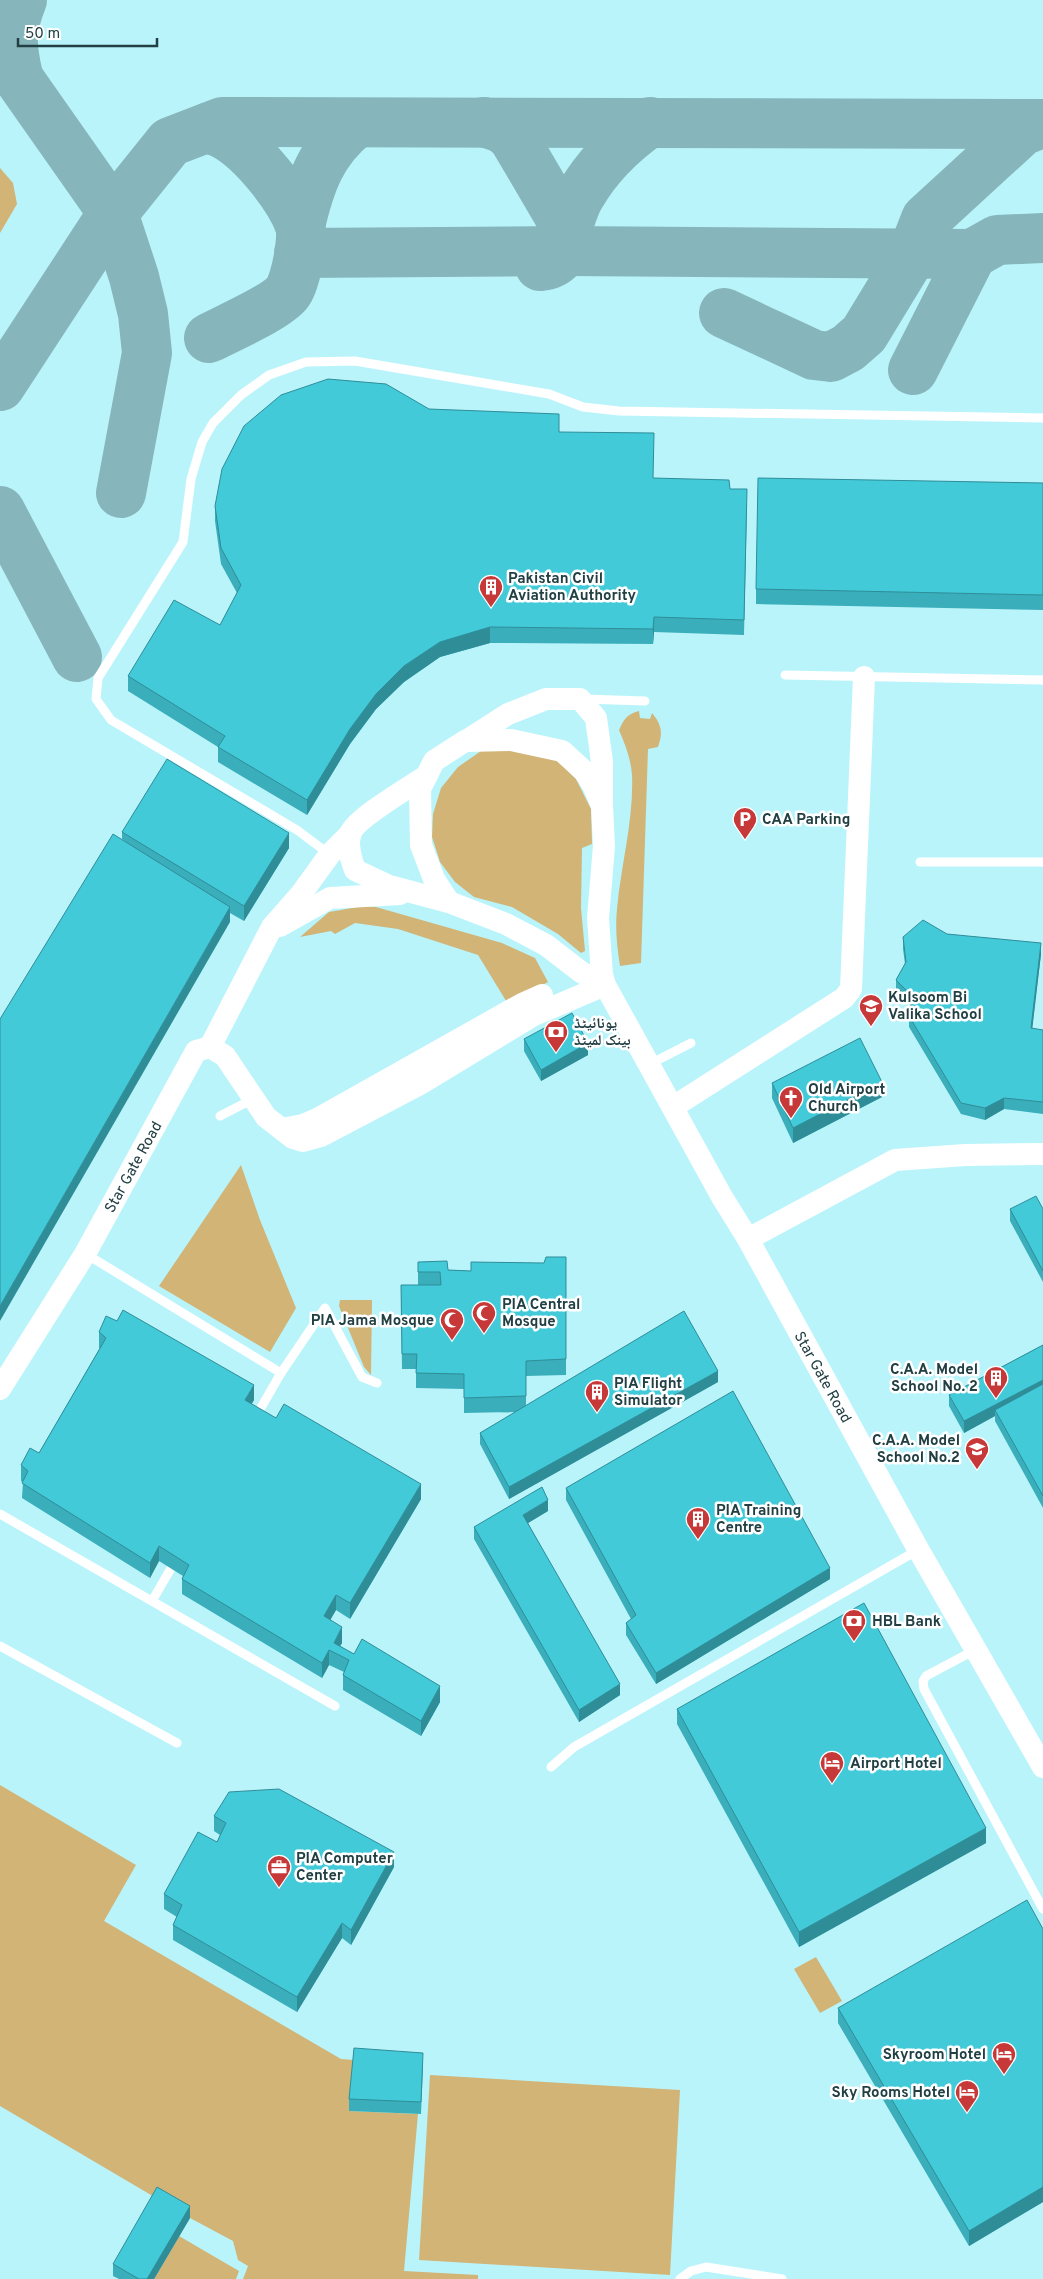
<svg xmlns="http://www.w3.org/2000/svg" width="1043" height="2279" viewBox="0 0 1043 2279" font-family="Overpass,'Noto Naskh Arabic',sans-serif">
<rect width="100%" height="100%" fill="#baf4fb"/>
<!-- green -->
<g fill="#d1b476">
<polygon points="0,168 13,183 17,204 0,233"/>
<path d="M639 711 640 718 650 719 652 713C662 725 663 733 658 747L648 749 641 963 620 966C617 947 615 928 617 909 621 865 634 819 632 775 631 759 625 744 619 730 624 719 627 714 639 711Z"/>
<polygon points="506,746 554,757 576,779 591,809 592,844 582,848 581,908 585,951 581,953 558,934 512,907 474,897 455,882 440,862 432,837 433,814 441,788 458,767 481,751"/>
<polygon points="364,906 376,907 502,943 535,958 548,982 508,1004 478,955 398,929 355,923 335,934 331,931 300,937 329,912"/>
<polygon points="241,1165 260,1220 296,1308 270,1352 159,1286"/>
<polygon points="340,1300 372,1300 371,1375 364,1367 339,1306"/>
<polygon points="0,1785 136,1865 104,1921 341,2059 354,2060 349,2111 418,2114 404,2271 478,2275 478,2279 243,2279 248,2266 238,2260 233,2241 190,2218 0,2106"/>
<polygon points="816,1957 842,2001 820,2013 794,1969"/>
<polygon points="430,2075 680,2090 670,2275 419,2260"/>
<polygon points="179,2236 239,2271 236,2279 154,2279"/>
</g>
<g fill="none" stroke-linecap="round" stroke-linejoin="round">
<!-- taxiway -->
<g stroke="#86b6bc" stroke-width="50">
<polyline points="0,52 113,213 134,277 143,314 147,353 121,493"/>
<path d="M18 76C11 45 10 30 22 0"/>
<path d="M484 122 502 128 513 137 567 229C569 248 561 264 540 266"/>
<path d="M207 128C213 130 220 132 225 135 252 150 289 195 300 225 304 238 296 280 288 292 277 307 228 328 209 338"/>
<path d="M300 226C310 183 321 151 356 123"/>
<path d="M567 229C571 218 574 206 580 196 597 166 623 141 650 122"/>
<polyline points="299,253 565,251 972,254 997,240 1043,238"/>
<polyline points="724,313 814,355 831,357 848,348 864,334 912,255 926,219 1022,131 1039,124"/>
<polyline points="913,370 972,254"/>
<polyline points="0,386 113,213 170,142 222,122 1043,124"/>
<polyline points="0,511 77,657"/>
</g>
<!-- service -->
<g stroke="#fff" stroke-width="9">
<polyline points="785,675 1043,680"/>
<polyline points="583,699 645,701"/>
<polyline points="329,854 297,830 111,720 96,699 98,678 183,542 191,479 202,442 213,423 241,395 269,375 306,362 355,361 549,394 583,407 619,411 1043,418"/>
<polyline points="920,862 1043,862"/>
<polyline points="650,1064 691,1043"/>
<polyline points="220,1116 253,1099"/>
<polyline points="86,1254 281,1373 325,1308 362,1377 377,1383"/>
<polyline points="255,1418 281,1373"/>
<polyline points="0,1514 335,1706"/>
<polyline points="152,1601 177,1558"/>
<polyline points="0,1646 177,1743"/>
<polyline points="975,1650 926,1676 923,1681 924,1689 1043,1909"/>
<polyline points="551,1767 574,1747 918,1550"/>
<polyline points="680,2279 691,2271 706,2267 782,2279"/>
</g>
<!-- tertiary -->
<g stroke="#fff" stroke-width="22">
<polyline points="466,741 508,714 546,699 580,699 596,718 602,762 602,801"/>
<path d="M426 776C410 787 358 817 351 832 346 844 351 859 355 870L389 886 449 902"/>
<polyline points="280,926 330,898 400,894"/>
<polyline points="605,985 581,972 546,945 506,924 449,902 434,879 421,845 420,789 434,761 465,741 511,740 562,751 584,771 593,785 602,806 604,846 598,918 602,975 605,985 722,1197 748,1239 918,1549 1043,1767"/>
<polyline points="210,1047 272,927 301,894 330,854 351,833"/>
<polyline points="673,1107 844,998 851,989 864,677"/>
<polyline points="282,1129 303,1125 319,1118 522,1004 542,995"/>
<polyline points="748,1239 895,1160 965,1155 1043,1154"/>
<polyline points="0,1389 85,1254 196,1051 210,1047 225,1056 266,1117 293,1138 303,1141 321,1136 420,1084 532,1016 605,985"/>
</g>
</g>
<!-- wall -->
<g fill="#3aaebb">
<polygon points="429,409 559,432 653,478 730,489 747,504 744,635 654,632 653,644 490,643 440,657 404,682 376,709 350,744 307,815 218,762 218,747 128,691 128,676 220,625 237,593 221,564 215,521 215,506"/>
<polygon points="1043,483 1043,610 756,604 756,589"/>
<polygon points="122,832 289,848 244,921 230,913 230,922 122,839"/>
<polygon points="947,934 1041,954 1032,1028 1043,1030 1043,1114 1004,1109 985,1120 961,1114 909,1027 909,1016 911,1006 896,991 896,980 905,964 903,949 903,937"/>
<polygon points="524,1039 588,1055 541,1081 524,1051"/>
<polygon points="772,1083 882,1097 793,1143 772,1098"/>
<polygon points="1010,1209 1043,1209 1043,1282 1010,1221"/>
<polygon points="566,1257 566,1375 526,1376 526,1406 718,1382 509,1499 480,1444 480,1433 516,1412 464,1413 464,1389 416,1388 416,1369 402,1369 401,1285 418,1285 418,1262 448,1270 471,1271 544,1263"/>
<polygon points="99,1332 254,1400 251,1404 421,1499 350,1619 336,1610 330,1620 342,1643 340,1646 440,1702 421,1736 343,1690 343,1675 344,1672 329,1665 322,1678 182,1594 182,1579 183,1576 159,1561 150,1578 22,1498 23,1482 21,1481 21,1465 39,1453 100,1348 99,1348"/>
<polygon points="1043,1345 1043,1508 995,1421 995,1416 964,1433 949,1406 949,1395"/>
<polygon points="566,1488 830,1579 656,1684 626,1635 626,1623 631,1619 566,1500"/>
<polygon points="548,1511 528,1523 620,1695 579,1722 474,1539 474,1527"/>
<polygon points="677,1709 986,1843 799,1947 677,1724"/>
<polygon points="214,1816 394,1867 351,1945 342,1938 297,2012 173,1940 173,1925 177,1917 164,1909 164,1894 217,1842 220,1835 214,1831"/>
<polygon points="1043,1929 1043,2202 969,2246 838,2023 838,2008"/>
<polygon points="423,2065 421,2114 349,2111 349,2099"/>
<polygon points="190,2218 154,2279 119,2279 113,2276 113,2264"/>
</g>
<!-- shaded-wall -->
<g fill="#2f8d98">
<polygon points="654,617 654,632 653,644 653,629"/>
<polygon points="490,627 490,643 440,657 404,682 376,709 350,744 307,815 307,800 350,729 376,694 404,666 440,642"/>
<polygon points="289,833 289,848 244,921 244,906"/>
<polygon points="230,907 230,922 0,1321 0,1306"/>
<polygon points="1041,943 1041,954 1031,1040 1031,1028"/>
<polygon points="588,1043 588,1055 541,1081 541,1070"/>
<polygon points="882,1082 882,1097 793,1143 793,1128"/>
<polygon points="1004,1098 1004,1109 985,1120 985,1108"/>
<polygon points="718,1371 718,1382 509,1499 509,1487"/>
<polygon points="1043,1380 1043,1391 995,1410 995,1416 964,1433 964,1421"/>
<polygon points="254,1385 254,1400 245,1416 245,1400"/>
<polygon points="421,1484 421,1499 350,1619 350,1603"/>
<polygon points="548,1500 548,1511 523,1526 523,1515"/>
<polygon points="159,1546 159,1561 150,1578 150,1563"/>
<polygon points="830,1568 830,1579 656,1684 656,1673"/>
<polygon points="336,1595 336,1610 324,1631 324,1616"/>
<polygon points="342,1627 342,1643 336,1653 334,1643"/>
<polygon points="329,1650 329,1665 322,1678 322,1663"/>
<polygon points="620,1684 620,1695 579,1722 579,1710"/>
<polygon points="440,1686 440,1702 421,1736 421,1721"/>
<polygon points="986,1828 986,1843 799,1947 799,1932"/>
<polygon points="394,1852 394,1867 351,1945 351,1930"/>
<polygon points="342,1923 342,1938 297,2012 297,1997"/>
<polygon points="1043,2187 1043,2202 969,2246 969,2231"/>
<polygon points="190,2206 190,2218 154,2279 147,2279"/>
</g>
<!-- building -->
<g fill="#43cad9" stroke="#2f8d98">
<polygon points="328,379 386,384 429,409 559,414 559,432 654,433 653,478 729,480 730,489 747,489 744,620 654,617 653,629 490,627 440,642 404,666 376,694 350,729 307,800 218,747 225,736 128,676 174,600 220,625 241,585 221,548 215,506 222,469 244,426 281,395"/>
<polygon points="758,478 1043,483 1043,595 756,589"/>
<polygon points="167,759 289,833 244,906 122,832"/>
<polygon points="113,834 230,907 0,1306 0,1019"/>
<polygon points="923,920 947,934 1041,943 1031,1028 1043,1030 1043,1102 1004,1098 985,1108 961,1103 909,1016 913,997 896,980 906,962 903,937"/>
<polygon points="572,1013 588,1043 541,1070 524,1039"/>
<polygon points="860,1038 882,1082 793,1128 772,1083"/>
<polygon points="1036,1196 1043,1209 1043,1271 1010,1209"/>
<polygon points="546,1257 566,1257 566,1359 526,1361 526,1396 464,1398 464,1374 416,1373 417,1354 402,1354 401,1285 441,1285 440,1272 418,1272 418,1262 447,1261 448,1270 471,1271 471,1262 544,1263"/>
<polygon points="123,1310 254,1385 245,1400 276,1418 284,1404 421,1484 350,1603 336,1595 324,1616 342,1627 334,1643 354,1654 362,1639 440,1686 421,1721 343,1675 349,1660 329,1650 322,1663 182,1579 189,1565 159,1546 150,1563 22,1483 28,1471 21,1465 30,1448 39,1453 106,1338 99,1332 106,1316 117,1321"/>
<polygon points="684,1311 718,1371 509,1487 480,1433"/>
<polygon points="1043,1345 1043,1380 964,1421 949,1395"/>
<polygon points="1043,1384 1043,1496 995,1410"/>
<polygon points="733,1391 830,1568 656,1673 626,1623 636,1615 566,1488"/>
<polygon points="542,1487 548,1500 523,1515 620,1684 579,1710 474,1527"/>
<polygon points="864,1603 986,1828 799,1932 677,1709"/>
<polygon points="279,1789 394,1852 351,1930 342,1923 297,1997 173,1925 182,1905 164,1894 198,1832 217,1842 226,1823 214,1816 229,1792"/>
<polygon points="1027,1900 1043,1929 1043,2187 969,2231 838,2008"/>
<polygon points="354,2048 423,2053 421,2102 349,2099"/>
<polygon points="157,2187 190,2206 147,2279 139,2279 113,2264"/>
</g>
<!-- icons -->
<defs>
<g id="building-pin" transform="scale(1.25)"><path d="M0 17L-7.5 6A9.5 9.5 0 1 1 7.5 6Z" fill="#c73938" stroke="#fff"/><path d="M-4-6H4V6H1V3H-1V6H-4ZM-2.5-4.3h1.7v1.8h-1.7ZM.8-4.3h1.7v1.8H.8ZM-2.5-1h1.7V.8h-1.7ZM.8-1h1.7V.8H.8Z" fill="#fff"/></g>
<g id="parking-pin" transform="scale(1.25)"><path d="M0 17L-7.5 6A9.5 9.5 0 1 1 7.5 6Z" fill="#c73938" stroke="#fff"/><path d="M-3.5-5.5H1a3.5 3.5 0 0 1 0 7H-1V5.5H-3.5ZM-1-3.4V-.6H.8a1.4 1.4 0 0 0 0-2.8Z" fill="#fff"/></g>
<g id="school-pin" transform="scale(1.25)"><path d="M0 17L-7.5 6A9.5 9.5 0 1 1 7.5 6Z" fill="#c73938" stroke="#fff"/><path d="M0-5L7-2L0 1L-7-2ZM-4 1L0 2.5L4 1V4Q0 6-4 4Z" fill="#fff"/></g>
<g id="bank-pin" transform="scale(1.25)"><path d="M0 17L-7.5 6A9.5 9.5 0 1 1 7.5 6Z" fill="#c73938" stroke="#fff"/><path d="M-6-4H6V4H-6ZM0-2.3a2.3 2.3 0 1 0 0 4.6a2.3 2.3 0 1 0 0-4.6Z" fill="#fff"/></g>
<g id="church-pin" transform="scale(1.25)"><path d="M0 17L-7.5 6A9.5 9.5 0 1 1 7.5 6Z" fill="#c73938" stroke="#fff"/><path d="M-1.2-6h2.4v3.5h3.3v2.4h-3.3V6h-2.4V-.1h-3.3v-2.4h3.3Z" fill="#fff"/></g>
<g id="mosque-pin" transform="scale(1.25)"><path d="M0 17L-7.5 6A9.5 9.5 0 1 1 7.5 6Z" fill="#c73938" stroke="#fff"/><path d="M3.5-4.9A6 6 0 1 0 3.5 4.9A5 5 0 1 1 3.5-4.9Z" fill="#fff"/></g>
<g id="hotel-pin" transform="scale(1.25)"><path d="M0 17L-7.5 6A9.5 9.5 0 1 1 7.5 6Z" fill="#c73938" stroke="#fff"/><path d="M-6-4.5h1.5V1H6V5H4.5V3h-9V5H-6ZM-4 0a1.8 1.8 0 1 1 3.6 0ZM.5 0V-2.5h3Q6-2.5 6 0Z" fill="#fff"/></g>
<g id="office-pin" transform="scale(1.25)"><path d="M0 17L-7.5 6A9.5 9.5 0 1 1 7.5 6Z" fill="#c73938" stroke="#fff"/><path d="M-6-3h4V-5.5h4V-3h4V5H-6ZM-1-4.5V-3h2v-1.5ZM-6 0V1H6V0Z" fill="#fff"/></g>
</defs>
<g fill-rule="evenodd">
<use href="#building-pin" x="491" y="587"/>
<use href="#parking-pin" x="745" y="819"/>
<use href="#school-pin" x="871" y="1006"/>
<use href="#bank-pin" x="556" y="1032"/>
<use href="#church-pin" x="791" y="1098"/>
<use href="#mosque-pin" x="484" y="1313"/>
<use href="#mosque-pin" x="452" y="1320"/>
<use href="#building-pin" x="996" y="1378"/>
<use href="#building-pin" x="597" y="1392"/>
<use href="#school-pin" x="977" y="1449"/>
<use href="#building-pin" x="698" y="1519"/>
<use href="#bank-pin" x="854" y="1621"/>
<use href="#hotel-pin" x="832" y="1763"/>
<use href="#office-pin" x="279" y="1867"/>
<use href="#hotel-pin" x="1004" y="2054"/>
<use href="#hotel-pin" x="967" y="2092"/>
</g>
<g text-anchor="middle" stroke-width="5" stroke-linejoin="round" paint-order="stroke">
<!-- poi labels -->
<g font-size="15" font-weight="bold" fill="#224044" stroke="#fff" text-anchor="start">
<text x="508" y="583">Pakistan Civil<tspan x="508" dy="17">Aviation Authority</tspan></text>
<text x="762" y="824">CAA Parking</text>
<text x="888" y="1002">Kulsoom Bi<tspan x="888" dy="17">Valika School</tspan></text>
<text x="574" y="1028">یونائیٹڈ<tspan x="574" dy="17">بینک لمیٹڈ</tspan></text>
<text x="808" y="1094">Old Airport<tspan x="808" dy="17">Church</tspan></text>
<text x="502" y="1309">PIA Central<tspan x="502" dy="17">Mosque</tspan></text>
<text x="434" y="1325" text-anchor="end">PIA Jama Mosque</text>
<text x="978" y="1374" text-anchor="end">C.A.A. Model<tspan x="978" dy="17">School No. 2</tspan></text>
<text x="614" y="1388">PIA Flight<tspan x="614" dy="17">Simulator</tspan></text>
<text x="960" y="1445" text-anchor="end">C.A.A. Model<tspan x="960" dy="17">School No.2</tspan></text>
<text x="716" y="1515">PIA Training<tspan x="716" dy="17">Centre</tspan></text>
<text x="872" y="1626">HBL Bank</text>
<text x="850" y="1768">Airport Hotel</text>
<text x="296" y="1863">PIA Computer<tspan x="296" dy="17">Center</tspan></text>
<text x="986" y="2059" text-anchor="end">Skyroom Hotel</text>
<text x="950" y="2097" text-anchor="end">Sky Rooms Hotel</text>
</g>
<!-- street labels -->
<g font-size="15" fill="#224044" stroke="#fff">
<text transform="translate(133 1167) rotate(-61)" y="5">Star Gate Road</text>
<text transform="translate(823 1377) rotate(61)" y="5">Star Gate Road</text>
</g>
</g>
<!-- scale -->
<path d="M18 38v8h139v-8" fill="none" stroke="#224044" stroke-width="2.5"/>
<text x="25" y="38" font-size="15" fill="#224044" stroke="#ffffff" stroke-width="4" paint-order="stroke">50 m</text>
</svg>
